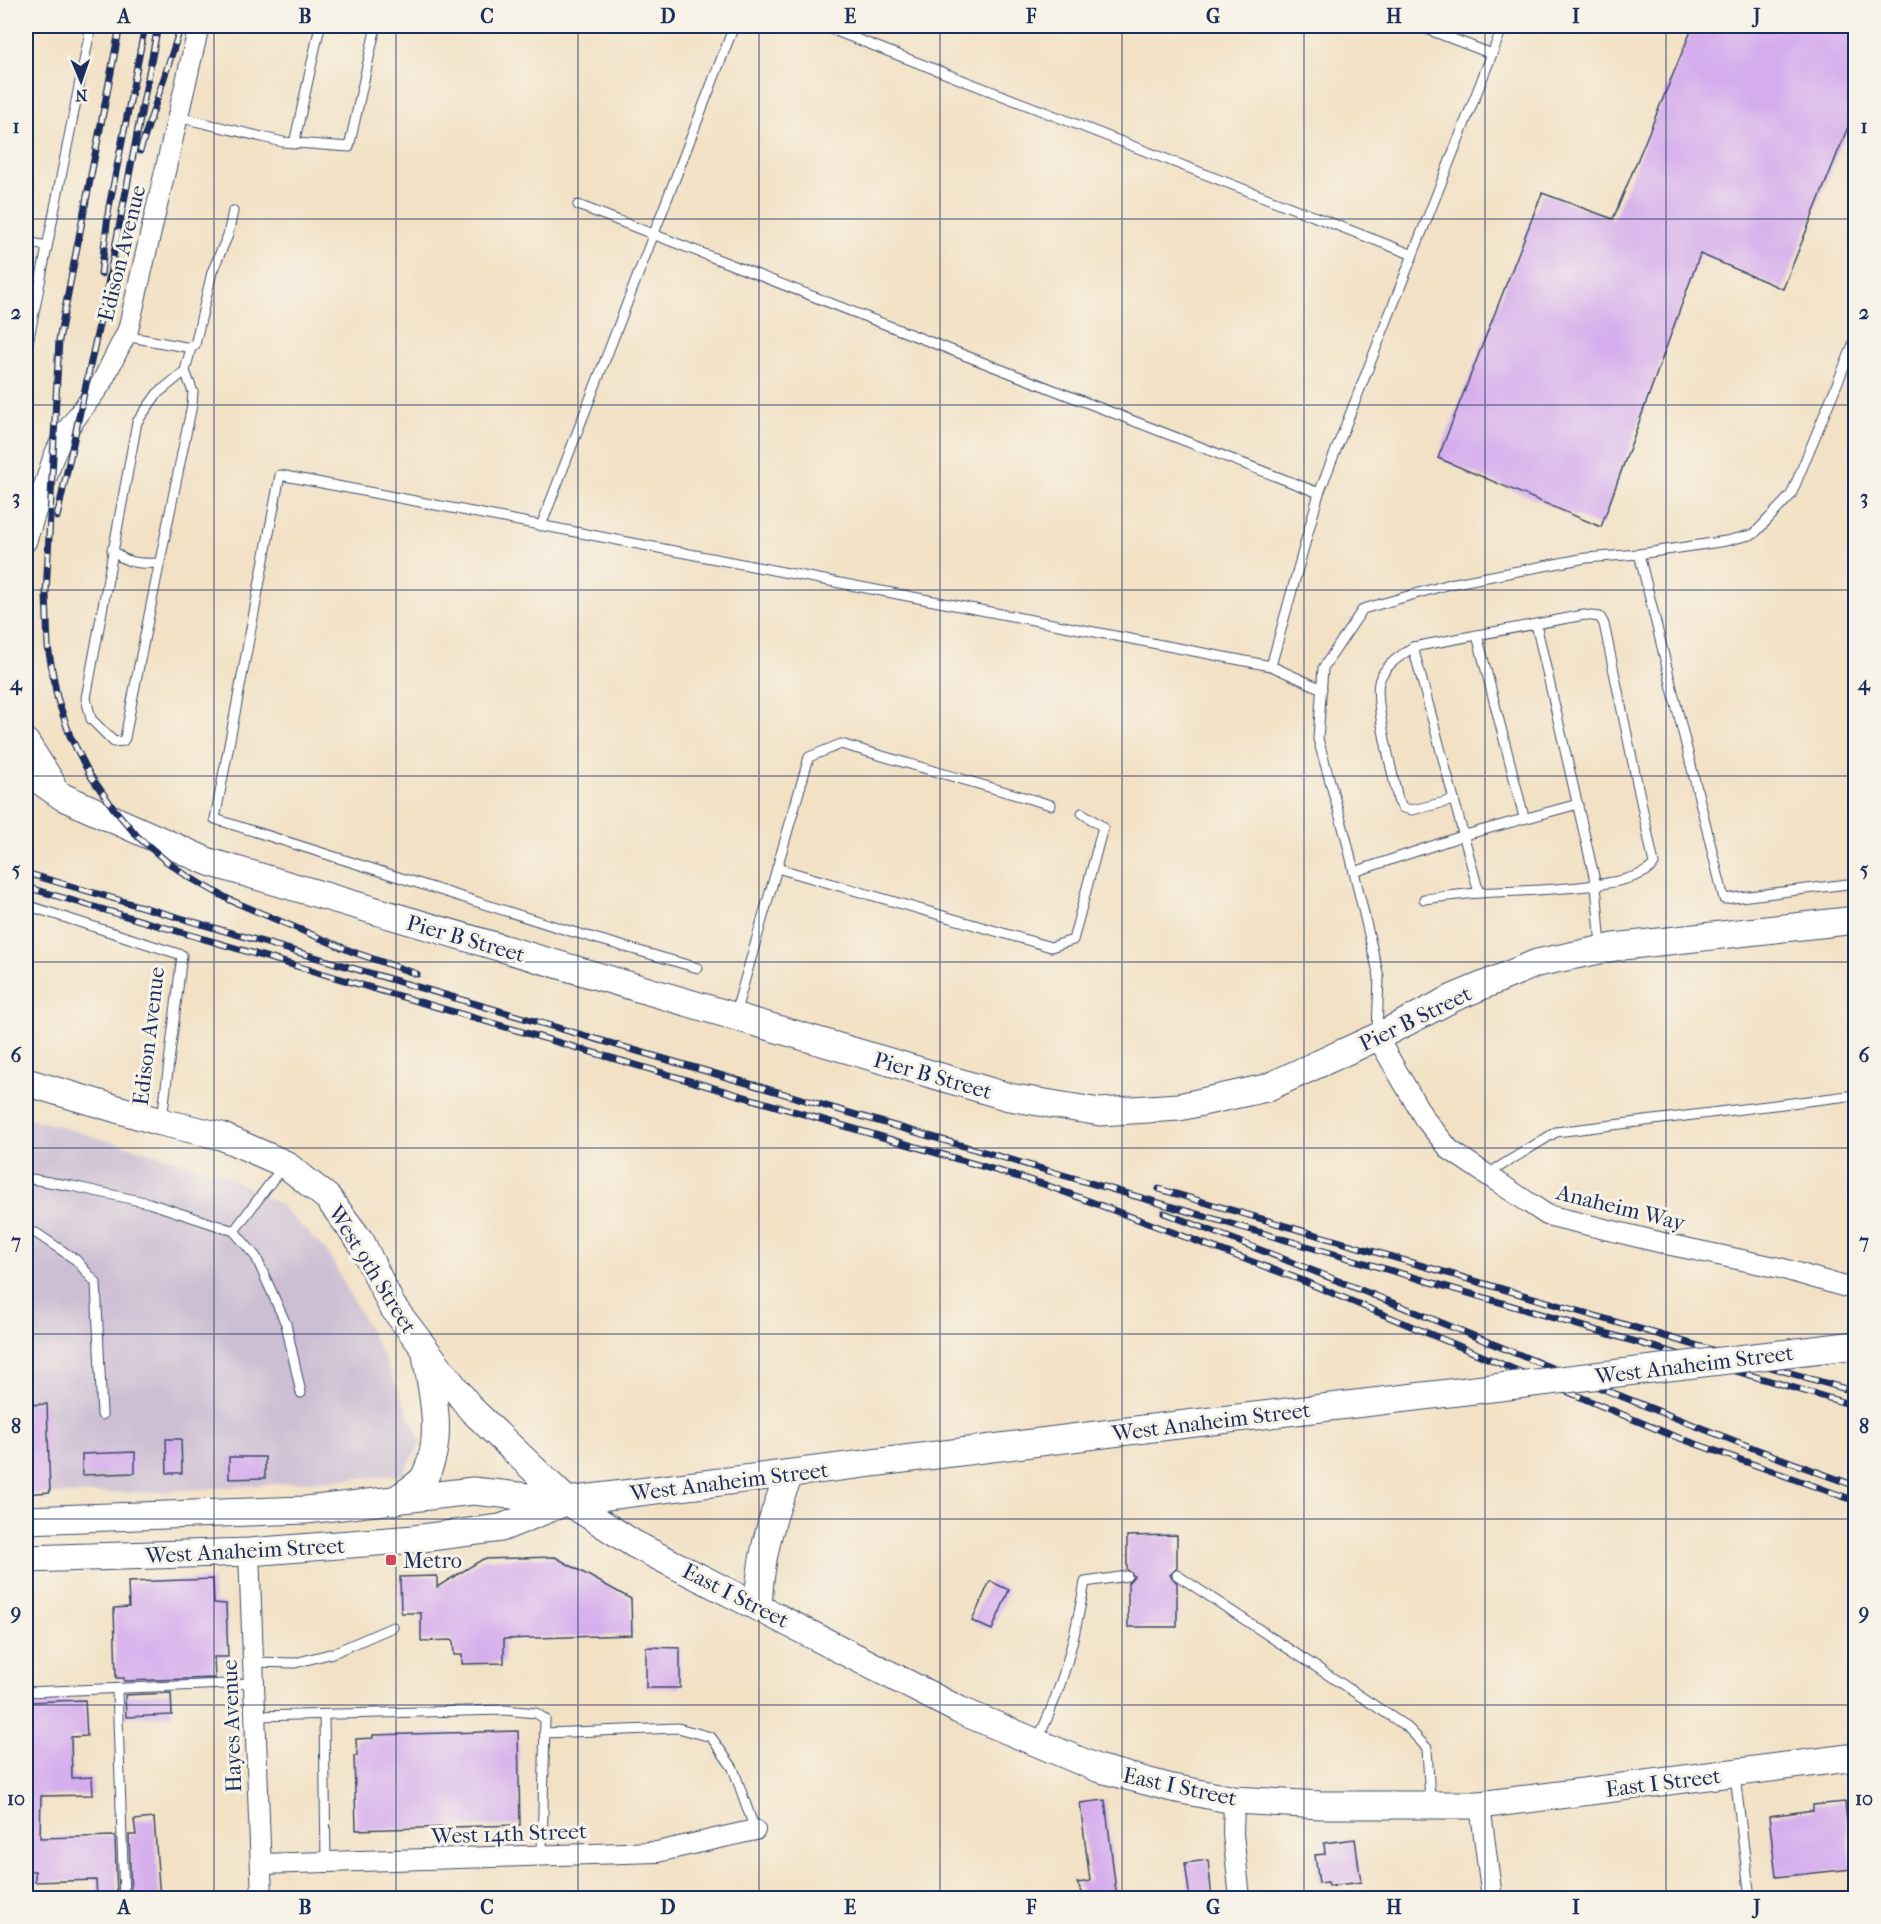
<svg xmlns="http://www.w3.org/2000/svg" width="1881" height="1924" viewBox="0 0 1881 1924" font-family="'IM FELL French Canon',serif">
<rect width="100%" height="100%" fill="#f7f3e8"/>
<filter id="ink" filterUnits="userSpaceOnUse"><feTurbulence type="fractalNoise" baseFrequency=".0167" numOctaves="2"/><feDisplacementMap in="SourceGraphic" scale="12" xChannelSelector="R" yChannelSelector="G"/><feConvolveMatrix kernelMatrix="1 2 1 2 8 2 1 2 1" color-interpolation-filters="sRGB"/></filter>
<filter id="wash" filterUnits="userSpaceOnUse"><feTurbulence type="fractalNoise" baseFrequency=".008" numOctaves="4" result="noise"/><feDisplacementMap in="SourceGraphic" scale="24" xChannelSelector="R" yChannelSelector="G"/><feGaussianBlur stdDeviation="1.35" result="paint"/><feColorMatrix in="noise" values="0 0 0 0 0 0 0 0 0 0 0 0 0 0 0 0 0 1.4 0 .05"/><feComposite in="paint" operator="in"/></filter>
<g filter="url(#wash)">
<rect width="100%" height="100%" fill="#f2e1c4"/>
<!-- industrial -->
<polygon fill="#ccbed3" points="26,1117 218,1172 279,1204 328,1253 382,1354 421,1442 402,1475 160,1492 26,1495"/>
<g id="blocks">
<!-- building -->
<g fill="#d5aded">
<polygon points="1693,26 1856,26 1856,107 1783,289 1700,254 1601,527 1438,458 1542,193 1613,219"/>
<polygon points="47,1404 50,1492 26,1494 26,1405"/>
<polygon points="166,1439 181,1439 182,1473 167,1473"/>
<polygon points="135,1452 135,1473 82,1475 82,1454"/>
<polygon points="229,1457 265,1457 265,1478 229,1479"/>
<polygon points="1177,1535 1177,1568 1170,1575 1177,1583 1177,1627 1128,1627 1128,1583 1134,1576 1127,1569 1127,1536"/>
<polygon points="555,1557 631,1599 632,1635 504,1639 504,1663 462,1664 462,1655 454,1655 453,1640 421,1641 421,1613 401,1613 400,1577 437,1576 437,1587 483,1559"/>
<polygon points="213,1579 214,1603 226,1604 228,1657 214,1657 215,1678 124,1681 124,1678 116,1678 114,1608 129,1607 128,1582"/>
<polygon points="990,1581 1009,1590 992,1630 972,1621"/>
<polygon points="646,1647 680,1648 680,1688 646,1688"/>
<polygon points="171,1693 172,1715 126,1717 125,1695"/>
<polygon points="85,1700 87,1736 71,1737 72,1778 92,1777 93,1795 41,1796 40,1838 115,1836 117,1899 97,1899 96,1880 35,1882 35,1871 26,1871 26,1702"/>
<polygon points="518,1731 520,1825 356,1830 354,1756 357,1756 356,1739 373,1738 373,1735"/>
<polygon points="1105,1800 1117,1899 1086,1899 1077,1883 1090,1881 1080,1803"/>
<polygon points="1845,1802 1852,1869 1776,1877 1769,1816 1813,1810 1813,1805"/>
<polygon points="154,1818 160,1899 131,1899 129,1835 136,1835 134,1820"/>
<polygon points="1355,1839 1361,1882 1329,1886 1328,1882 1319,1883 1315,1855 1325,1854 1324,1843"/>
<polygon points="1208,1860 1212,1899 1190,1899 1185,1863"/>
</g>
</g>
</g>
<g filter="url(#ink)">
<use href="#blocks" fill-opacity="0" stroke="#3b4a6d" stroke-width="1.5"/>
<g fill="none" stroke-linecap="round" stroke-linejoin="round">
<!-- lane casing -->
<g stroke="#3b4a6d" stroke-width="11">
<g id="lane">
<polyline points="823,26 1411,254"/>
<polyline points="1419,26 1492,54"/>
<polyline points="178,117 283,142 349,147 376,26"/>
<polyline points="294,144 320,26"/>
<polyline points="578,205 1319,493"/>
<polyline points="26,242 47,246"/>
<polyline points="125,336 191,348 195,345 212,272 228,235 233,211"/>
<polyline points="26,353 91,26"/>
<path d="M185 371 157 394 137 422 86 698 91 719 114 742 123 741 125 738C146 627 169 516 192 405L193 392 185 371 191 348"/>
<polyline points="541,526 734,26"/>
<path d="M112 549C124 564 142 564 160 563"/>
<polyline points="1639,554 1724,899 1856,883"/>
<polyline points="1536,624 1596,885 1601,947"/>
<polyline points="1477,635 1524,817"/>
<polyline points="1413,647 1479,893"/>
<polyline points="1271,666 1319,493 1503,26"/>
<polyline points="1051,805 841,744 809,757 777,868 1051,947 1073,940 1103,827 1082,813"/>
<polyline points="1354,872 1465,835 1578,804"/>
<path d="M1424 899C1443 897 1461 894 1479 893 1513 890 1637 891 1654 864L1604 624 1600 617 1584 615 1413 647C1401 656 1386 664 1380 679 1372 697 1394 777 1398 800L1403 808 1412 810 1454 800"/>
<polyline points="26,905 182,955 162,1120"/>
<polyline points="698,968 563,929 215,819 280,475 1271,666 1322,689"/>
<polyline points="735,1014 777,868"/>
<polyline points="1377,1032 1379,977 1346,838 1318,739 1323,668 1363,609 1450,584 1586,558 1639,554 1726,541 1754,534 1791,495 1856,338"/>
<polyline points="1486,1175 1556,1132 1856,1095"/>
<polyline points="26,1178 72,1186 149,1203 234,1231 256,1257 286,1324 301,1393"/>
<polyline points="234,1231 284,1165"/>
<polyline points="26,1233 36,1233 76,1260 96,1283 102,1415"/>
<polyline points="1177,1575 1407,1727 1427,1748 1430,1801"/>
<polyline points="252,1662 295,1663 333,1653 393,1627"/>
<polyline points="117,1689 124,1898"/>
<polyline points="26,1692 253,1683"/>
<polyline points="324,1715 326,1862"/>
<polyline points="255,1716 504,1710 536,1713 545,1719 542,1856"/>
<polyline points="544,1733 678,1728 711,1737 733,1768 755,1830"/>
<path d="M1038 1739C1064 1684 1074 1641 1085 1582L1127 1576"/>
<polyline points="1735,1776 1750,1898"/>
</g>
</g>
<!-- street casing -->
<g stroke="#3b4a6d" stroke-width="22">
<g id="street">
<polyline points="26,542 53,458 64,434 101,384 128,330 199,26"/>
<polyline points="1377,1037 1424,1118 1450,1150 1547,1215 1671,1245 1780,1268 1856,1290"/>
<polyline points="249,1552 262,1898"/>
<polyline points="1234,1800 1233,1834 1240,1898"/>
<polyline points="1480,1805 1492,1898"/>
<polyline points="261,1864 657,1852 755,1830"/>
</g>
</g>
<!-- secondary casing -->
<g stroke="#3b4a6d" stroke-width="29">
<g id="secondary">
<polyline points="26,743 51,782"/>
<polyline points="26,771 63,797 209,862 1009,1097 1100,1112 1179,1107 1266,1088 1377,1037 1453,998 1537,963 1614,947 1856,920"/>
<polyline points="26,1082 161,1122 221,1136 285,1164 328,1198 361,1242 392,1306 471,1409 567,1501 634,1544 959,1710 1097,1768 1172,1788 1234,1800 1321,1805 1480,1805 1856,1757"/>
<path d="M394 1501C403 1494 422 1484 426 1474 444 1437 432 1392 426 1354"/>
<polyline points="26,1520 306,1510 473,1491 567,1501 1144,1429"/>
<polyline points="26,1559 249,1552 414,1539 501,1528 563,1503"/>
<path d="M758 1606C760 1558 770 1517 790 1474"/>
</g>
</g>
<!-- lane -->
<use href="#lane" stroke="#fff" stroke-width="9"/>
<!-- street -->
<use href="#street" stroke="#fff" stroke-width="20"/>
<!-- secondary -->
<use href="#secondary" stroke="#fff" stroke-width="27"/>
<!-- rail casing -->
<g stroke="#1b2f5e" stroke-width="7">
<g id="rail">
<polyline points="120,26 59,340 46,594 48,647 57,697 70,736 90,775 114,809 138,837 166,861 187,876 230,900 353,952 417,974"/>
<polyline points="140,151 181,26"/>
<polyline points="101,274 109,207 145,26"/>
<polyline points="57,517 108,284 158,26"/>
<polyline points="26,873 1856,1406"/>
<polyline points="26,887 1043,1184 1301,1280 1671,1435 1856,1501"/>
<polyline points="1159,1189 1856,1392"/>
<path d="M1164 1213C1396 1299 1622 1403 1856 1486"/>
</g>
</g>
<!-- rail -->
<use href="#rail" stroke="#f7f3e8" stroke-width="4.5" stroke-dasharray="14" stroke-linecap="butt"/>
<!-- secondary-bridge casing -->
<g stroke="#3b4a6d" stroke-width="29" stroke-linecap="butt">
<polyline id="secondary-bridge" points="1144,1429 1856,1345"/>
</g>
<!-- secondary-bridge -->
<use href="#secondary-bridge" stroke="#fff" stroke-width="27"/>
</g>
</g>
<!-- grid -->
<path fill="none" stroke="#1b2f5e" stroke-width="1.5" stroke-opacity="0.55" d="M214 26V1898M396 26V1898M578 26V1898M759 26V1898M940 26V1898M1122 26V1898M1304 26V1898M1485 26V1898M1666 26V1898M26 219H1856M26 405H1856M26 590H1856M26 776H1856M26 962H1856M26 1148H1856M26 1334H1856M26 1519H1856M26 1705H1856"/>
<!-- markers -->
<rect fill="#d1495b" stroke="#f7f3e8" stroke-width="2" x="385" y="1554" width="12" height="12" rx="3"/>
<g text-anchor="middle" stroke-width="6" stroke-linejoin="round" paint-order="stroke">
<!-- street labels -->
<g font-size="22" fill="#1b2f5e" stroke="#f7f3e8">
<text transform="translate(121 253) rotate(-76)" y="8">Edison Avenue</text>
<text transform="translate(466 938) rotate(16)" y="8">Pier B Street</text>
<text transform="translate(1415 1018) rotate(-26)" y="8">Pier B Street</text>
<text transform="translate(148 1036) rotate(-83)" y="8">Edison Avenue</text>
<text transform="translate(933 1075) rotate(16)" y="8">Pier B Street</text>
<text transform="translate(1621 1207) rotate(14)" y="8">Anaheim Way</text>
<text transform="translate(373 1269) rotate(58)" y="8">West 9th Street</text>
<text transform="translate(1694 1364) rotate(-7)" y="8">West Anaheim Street</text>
<text transform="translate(1211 1421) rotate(-7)" y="8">West Anaheim Street</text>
<text transform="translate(729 1481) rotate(-7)" y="8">West Anaheim Street</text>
<text transform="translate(245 1550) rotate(-3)" y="8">West Anaheim Street</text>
<text transform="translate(736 1595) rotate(27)" y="8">East I Street</text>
<text transform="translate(231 1726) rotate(-92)" y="8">Hayes Avenue</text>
<text transform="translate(1663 1782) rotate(-7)" y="8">East I Street</text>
<text transform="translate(1180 1786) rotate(12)" y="8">East I Street</text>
<text transform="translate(509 1833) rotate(-2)" y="8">West 14th Street</text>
</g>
<!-- poi labels -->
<g font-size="22" fill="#1b2f5e" stroke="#f7f3e8" text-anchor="start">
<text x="403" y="1568">Metro</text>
</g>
</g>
<!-- margin -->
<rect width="1881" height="1924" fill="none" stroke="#f7f3e8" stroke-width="66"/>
<!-- north arrow -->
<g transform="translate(81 81) rotate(178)" stroke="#f7f3e8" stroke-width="4.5" paint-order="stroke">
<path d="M0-4.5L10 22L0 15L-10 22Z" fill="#1b2f5e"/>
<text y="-9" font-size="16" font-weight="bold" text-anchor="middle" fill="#1b2f5e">N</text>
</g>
<rect x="33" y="33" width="1815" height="1858" fill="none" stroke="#1b2f5e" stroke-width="2"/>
<g font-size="20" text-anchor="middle" font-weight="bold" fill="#1b2f5e">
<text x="124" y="23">A</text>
<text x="305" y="23">B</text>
<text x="487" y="23">C</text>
<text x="668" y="23">D</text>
<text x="850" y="23">E</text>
<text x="1031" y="23">F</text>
<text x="1213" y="23">G</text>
<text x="1394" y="23">H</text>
<text x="1576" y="23">I</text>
<text x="1757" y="23">J</text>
<text x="16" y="133">1</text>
<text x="1864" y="133">1</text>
<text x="16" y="319">2</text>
<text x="1864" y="319">2</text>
<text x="16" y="504">3</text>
<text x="1864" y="504">3</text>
<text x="16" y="690">4</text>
<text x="1864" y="690">4</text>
<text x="16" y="876">5</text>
<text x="1864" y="876">5</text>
<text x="16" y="1062">6</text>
<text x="1864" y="1062">6</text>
<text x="16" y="1248">7</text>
<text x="1864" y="1248">7</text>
<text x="16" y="1433">8</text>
<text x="1864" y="1433">8</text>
<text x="16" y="1619">9</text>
<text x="1864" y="1619">9</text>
<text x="16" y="1805">10</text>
<text x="1864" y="1805">10</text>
<text x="124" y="1914">A</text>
<text x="305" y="1914">B</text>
<text x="487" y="1914">C</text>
<text x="668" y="1914">D</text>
<text x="850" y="1914">E</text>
<text x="1031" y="1914">F</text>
<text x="1213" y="1914">G</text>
<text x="1394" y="1914">H</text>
<text x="1576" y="1914">I</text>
<text x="1757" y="1914">J</text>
</g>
</svg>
